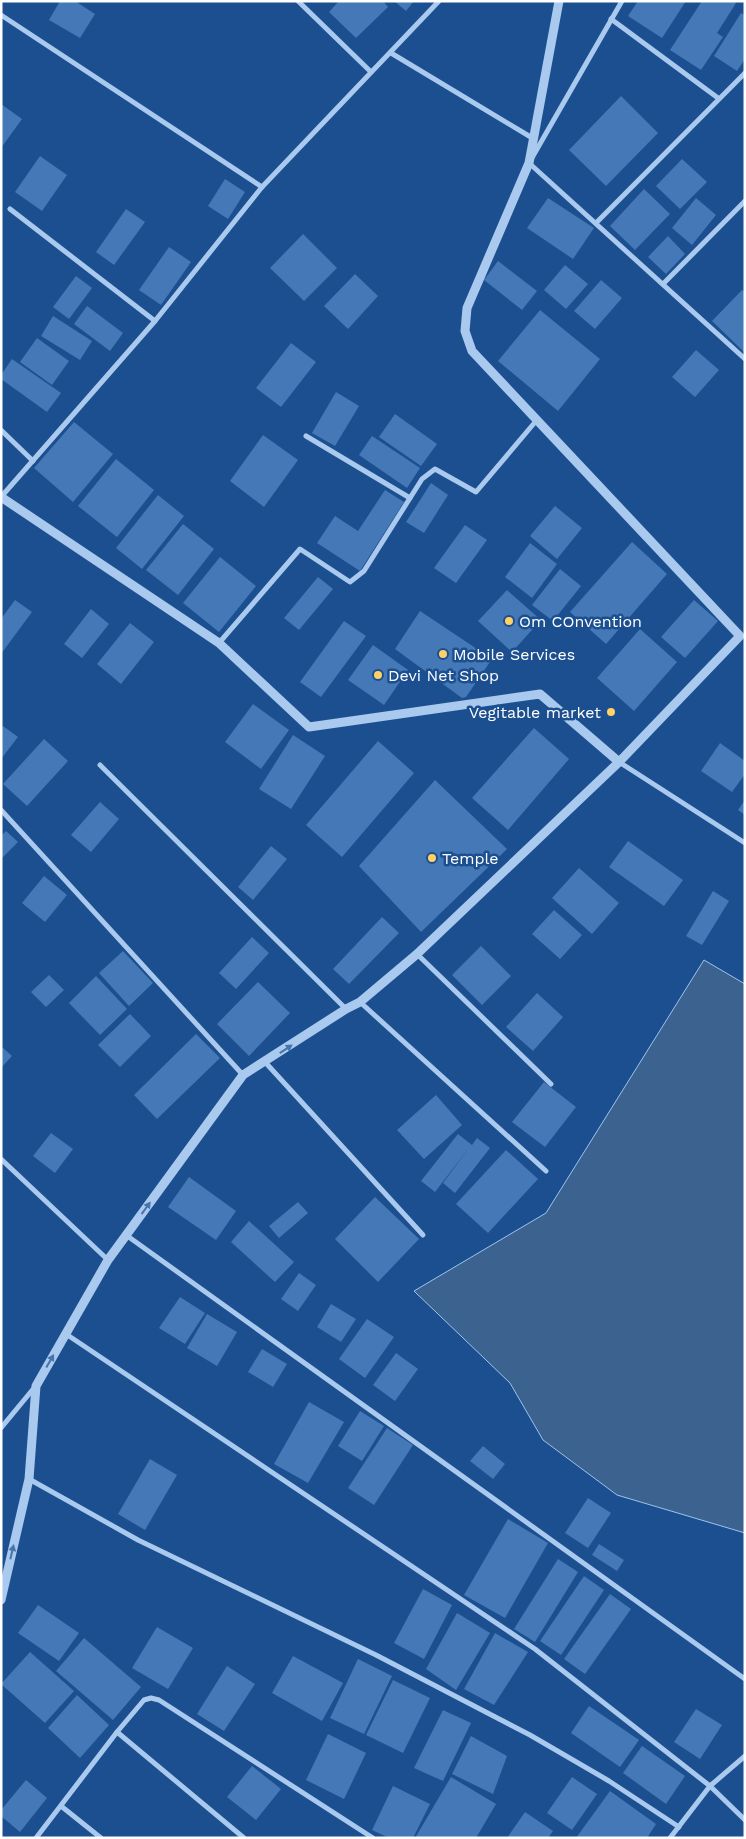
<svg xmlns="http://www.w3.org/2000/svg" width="746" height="1839" viewBox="0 0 746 1839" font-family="'Work Sans',sans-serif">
<rect width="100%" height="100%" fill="#1b4f8f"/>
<!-- water -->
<polygon fill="#3c6290" stroke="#9cc4f0" points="704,960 745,984 745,1533 617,1495 543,1440 510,1383 414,1291 546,1213"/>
<!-- building -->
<g fill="#4478b7">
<polygon points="60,1 75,1 95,14 80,38 49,20"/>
<polygon points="339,1 383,1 388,7 356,38 329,12"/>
<polygon points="394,1 414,1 406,11"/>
<polygon points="638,1 686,1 662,38 628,16"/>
<polygon points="702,1 733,1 736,3 717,33 723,37 701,70 670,50"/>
<polygon points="741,13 745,15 745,59 737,71 714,56"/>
<polygon points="621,96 658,133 606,186 569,150"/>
<polygon points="1,104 22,119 1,148"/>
<polygon points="40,156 67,175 42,211 15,192"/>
<polygon points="682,159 707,182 680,209 656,186"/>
<polygon points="225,179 245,192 228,219 208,206"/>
<polygon points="644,189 670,214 635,250 610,226"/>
<polygon points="548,198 594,228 573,259 527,228"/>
<polygon points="696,198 716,215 692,245 672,228"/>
<polygon points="126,209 145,222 114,265 96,252"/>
<polygon points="303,234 337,268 304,301 270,268"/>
<polygon points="668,236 685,254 666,274 648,257"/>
<polygon points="169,247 191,262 161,305 139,290"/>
<polygon points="498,261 537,291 522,310 484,280"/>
<polygon points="565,265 588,284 566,309 544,290"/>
<polygon points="355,274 378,296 348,329 324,306"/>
<polygon points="76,276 92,288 69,319 53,307"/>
<polygon points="601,280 622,298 595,329 574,311"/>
<polygon points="742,290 745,292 745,353 712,321"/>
<polygon points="87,306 123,333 110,351 74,324"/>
<polygon points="540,310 600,359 558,411 498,361"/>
<polygon points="53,316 92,341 80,360 41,336"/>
<polygon points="37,338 69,361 52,385 20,362"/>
<polygon points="291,343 316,362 281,407 256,388"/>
<polygon points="696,350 719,370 695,397 672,377"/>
<polygon points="12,359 61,393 47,412 1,379 1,375"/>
<polygon points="336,392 359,406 335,446 312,433"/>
<polygon points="395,414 437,444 421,466 379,437"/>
<polygon points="74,422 113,454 73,502 34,468"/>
<polygon points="263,435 298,460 264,507 230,481"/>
<polygon points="372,436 420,468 407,488 359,455"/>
<polygon points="116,459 154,490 117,537 78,506"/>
<polygon points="431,483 448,495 424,533 406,522"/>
<polygon points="385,490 404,502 360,571 317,543 335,516 358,531"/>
<polygon points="158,495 184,516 142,569 116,548"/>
<polygon points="555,506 582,528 557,559 530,536"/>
<polygon points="183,524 214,549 178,595 146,570"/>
<polygon points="465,525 487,540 456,583 434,568"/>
<polygon points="632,542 667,574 606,644 570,612"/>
<polygon points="530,543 557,564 532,598 505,577"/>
<polygon points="220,557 256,586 219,632 183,603"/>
<polygon points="560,569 581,586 553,621 532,605"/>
<polygon points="318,577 333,589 299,630 284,618"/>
<polygon points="507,590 541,620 512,652 478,621"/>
<polygon points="15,600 32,612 1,654 1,619"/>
<polygon points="694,600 718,621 685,658 661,637"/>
<polygon points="91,609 109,624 82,658 64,644"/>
<polygon points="420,611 492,659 466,697 462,698 395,649"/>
<polygon points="344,621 366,636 321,697 300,682"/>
<polygon points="130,623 154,642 121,684 97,664"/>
<polygon points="640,629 677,662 634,711 597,678"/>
<polygon points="373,645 408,670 384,705 348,680"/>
<polygon points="253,704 289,730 261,769 225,742"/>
<polygon points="3,726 18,737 1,759 1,729"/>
<polygon points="534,728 569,759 508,830 472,798"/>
<polygon points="293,735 325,756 291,809 259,789"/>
<polygon points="44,739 68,761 27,806 3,784"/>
<polygon points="378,741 414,773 342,857 306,825"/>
<polygon points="720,743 745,761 745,774 732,792 701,771"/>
<polygon points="435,780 507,849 421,932 359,866"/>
<polygon points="745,800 745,815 738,810"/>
<polygon points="100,802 119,819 91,852 71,835"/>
<polygon points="6,831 18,842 1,859 1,836"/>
<polygon points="628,841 683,880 664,906 609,867"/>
<polygon points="271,846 287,859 253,900 238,887"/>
<polygon points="579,868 619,903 592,934 552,898"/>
<polygon points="44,876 67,895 45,922 22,903"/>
<polygon points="713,891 729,901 702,945 686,936"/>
<polygon points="554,910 582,935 560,959 532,934"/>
<polygon points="382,917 399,933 349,984 333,969"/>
<polygon points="252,937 269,953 236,989 219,973"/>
<polygon points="481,946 511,976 482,1005 452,975"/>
<polygon points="123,951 153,983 129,1006 99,973"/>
<polygon points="49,975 64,990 46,1007 31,992"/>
<polygon points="96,976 127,1009 100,1035 69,1003"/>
<polygon points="258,982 290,1013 249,1056 217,1024"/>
<polygon points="537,993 563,1017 533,1051 506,1027"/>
<polygon points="130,1014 151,1036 120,1067 98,1045"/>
<polygon points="196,1034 220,1058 157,1119 134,1095"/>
<polygon points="1,1046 12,1056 1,1068"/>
<polygon points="544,1082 576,1107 545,1147 512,1122"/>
<polygon points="436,1095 462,1125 424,1159 397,1130"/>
<polygon points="51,1133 73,1149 55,1173 33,1156"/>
<polygon points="458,1134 472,1145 477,1138 490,1148 455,1193 443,1183 469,1148 435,1192 421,1181"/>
<polygon points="506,1150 538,1179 488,1233 456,1204"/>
<polygon points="189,1177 236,1211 216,1240 168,1207"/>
<polygon points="375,1197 419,1239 378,1282 335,1239"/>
<polygon points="298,1202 308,1213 279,1238 269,1226"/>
<polygon points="249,1221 294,1262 275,1282 231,1242"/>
<polygon points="299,1273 316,1285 298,1311 281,1299"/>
<polygon points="180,1297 205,1313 185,1344 159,1328"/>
<polygon points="331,1304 356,1319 341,1342 317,1327"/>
<polygon points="207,1314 237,1332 217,1366 187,1348"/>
<polygon points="367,1319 394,1337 365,1378 339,1359"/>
<polygon points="262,1349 287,1364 273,1387 248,1372"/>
<polygon points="396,1353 418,1369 395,1401 373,1385"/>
<polygon points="309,1402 344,1422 308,1483 274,1464"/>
<polygon points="360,1411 384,1426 362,1461 338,1446"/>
<polygon points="387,1428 413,1445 374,1505 348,1488"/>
<polygon points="483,1446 505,1464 493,1479 470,1461"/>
<polygon points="150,1459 177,1475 145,1530 118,1514"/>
<polygon points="588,1498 611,1513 588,1548 565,1533"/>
<polygon points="508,1519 548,1543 505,1618 464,1595"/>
<polygon points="599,1544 624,1560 617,1571 592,1555"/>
<polygon points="558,1559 578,1572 535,1642 514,1629"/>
<polygon points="584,1576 604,1590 561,1655 540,1641"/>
<polygon points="423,1589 452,1605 424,1659 394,1643"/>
<polygon points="610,1594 631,1609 585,1674 564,1659"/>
<polygon points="38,1605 79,1633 59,1661 18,1633"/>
<polygon points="457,1613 490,1633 456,1690 426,1669"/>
<polygon points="157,1627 193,1648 168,1689 132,1668"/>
<polygon points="495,1633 528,1652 494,1705 464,1689"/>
<polygon points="84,1638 141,1687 113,1720 56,1671"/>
<polygon points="30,1652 74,1691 45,1723 1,1684"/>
<polygon points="293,1656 343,1683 322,1721 272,1693"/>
<polygon points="358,1659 392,1676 364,1734 330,1718"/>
<polygon points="227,1666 255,1684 224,1731 197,1714"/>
<polygon points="393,1680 430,1698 403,1753 366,1735"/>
<polygon points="77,1695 109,1725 80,1758 48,1728"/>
<polygon points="589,1706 639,1740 620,1767 571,1733"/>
<polygon points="696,1709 722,1725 700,1759 674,1742"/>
<polygon points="443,1710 471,1723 443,1781 414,1768"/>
<polygon points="328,1734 366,1753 344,1799 306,1780"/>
<polygon points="471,1736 507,1756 493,1794 452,1774"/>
<polygon points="642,1746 685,1776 666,1804 623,1773"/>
<polygon points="252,1766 281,1789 256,1820 227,1797"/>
<polygon points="451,1777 496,1804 476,1838 415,1838"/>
<polygon points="572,1777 597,1794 572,1830 547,1813"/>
<polygon points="26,1780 47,1798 20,1832 1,1816 1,1810"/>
<polygon points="393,1786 430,1804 413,1838 389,1838 372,1830"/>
<polygon points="610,1791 656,1824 647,1838 576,1838"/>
<polygon points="525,1812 553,1831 548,1838 507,1838"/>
</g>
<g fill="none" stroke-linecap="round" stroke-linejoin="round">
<!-- minor -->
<g stroke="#a9c9ee" stroke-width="5">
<polyline points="298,1 371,72"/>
<polyline points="622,1 529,163 745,359"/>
<polyline points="1,15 262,187"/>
<polyline points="611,19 718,98"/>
<polyline points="391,53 534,139"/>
<polyline points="10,209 155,321"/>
<polyline points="596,223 745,73"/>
<polyline points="663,284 745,201"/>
<polyline points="1,430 33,461"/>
<polyline points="306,436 410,498"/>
<polyline points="1,497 155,321 262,187 439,1"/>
<polyline points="219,643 300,549 350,582 364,571 422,479 435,469 476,492 536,421"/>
<polyline points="619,762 745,843"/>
<polyline points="100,765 346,1009"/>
<polyline points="1,810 243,1075"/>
<polyline points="417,954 551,1084"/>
<polyline points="360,1002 546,1171"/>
<polyline points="265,1062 423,1235"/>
<polyline points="1,1159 108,1260"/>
<polyline points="126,1235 745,1679"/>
<polyline points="66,1334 535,1649 710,1786 745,1820"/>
<polyline points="1,1428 34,1388"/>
<polyline points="29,1479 138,1540 376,1655 530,1735 609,1781 679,1827"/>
<polyline points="117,1732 244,1838"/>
<polyline points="61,1806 101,1838"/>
<polyline points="36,1838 117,1732 144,1700 151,1698 159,1700 373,1838"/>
<polyline points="670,1838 710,1786 745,1756"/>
</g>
<!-- tertiary -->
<g stroke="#a9c9ee" stroke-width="9">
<polyline points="1,497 219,643 309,727 540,694 619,762"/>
<polyline points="1,1600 29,1479 36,1386 108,1260 243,1075 346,1009 360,1002 417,954 619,762 740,636 472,351 465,331 467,308 529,163 559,1"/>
</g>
</g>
<!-- one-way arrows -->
<defs><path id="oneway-solid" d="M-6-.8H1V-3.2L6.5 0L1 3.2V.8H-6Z" transform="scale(1.25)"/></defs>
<g fill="#4674ac">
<use href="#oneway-solid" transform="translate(286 1049) rotate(-33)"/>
<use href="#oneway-solid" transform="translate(146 1208) rotate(-54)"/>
<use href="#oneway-solid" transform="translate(50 1361) rotate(-60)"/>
<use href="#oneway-solid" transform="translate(12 1552) rotate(-77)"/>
</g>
<!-- markers -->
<g fill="#ffd166" stroke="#1b4f8f" stroke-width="2">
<circle cx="509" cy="621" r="5"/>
<circle cx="443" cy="654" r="5"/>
<circle cx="378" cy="675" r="5"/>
<circle cx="611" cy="712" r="5"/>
<circle cx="432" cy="858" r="5"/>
</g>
<g text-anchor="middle" stroke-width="5" stroke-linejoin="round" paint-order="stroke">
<!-- poi labels -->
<g font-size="16" fill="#fff" stroke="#1b4f8f" text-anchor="start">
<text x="519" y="627">Om COnvention</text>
<text x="453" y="660">Mobile Services</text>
<text x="388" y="681">Devi Net Shop</text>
<text x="601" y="718" text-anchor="end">Vegitable market</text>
<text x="442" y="864">Temple</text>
</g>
</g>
<!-- border -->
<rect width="746" height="1839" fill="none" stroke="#ffffff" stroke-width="5"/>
</svg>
